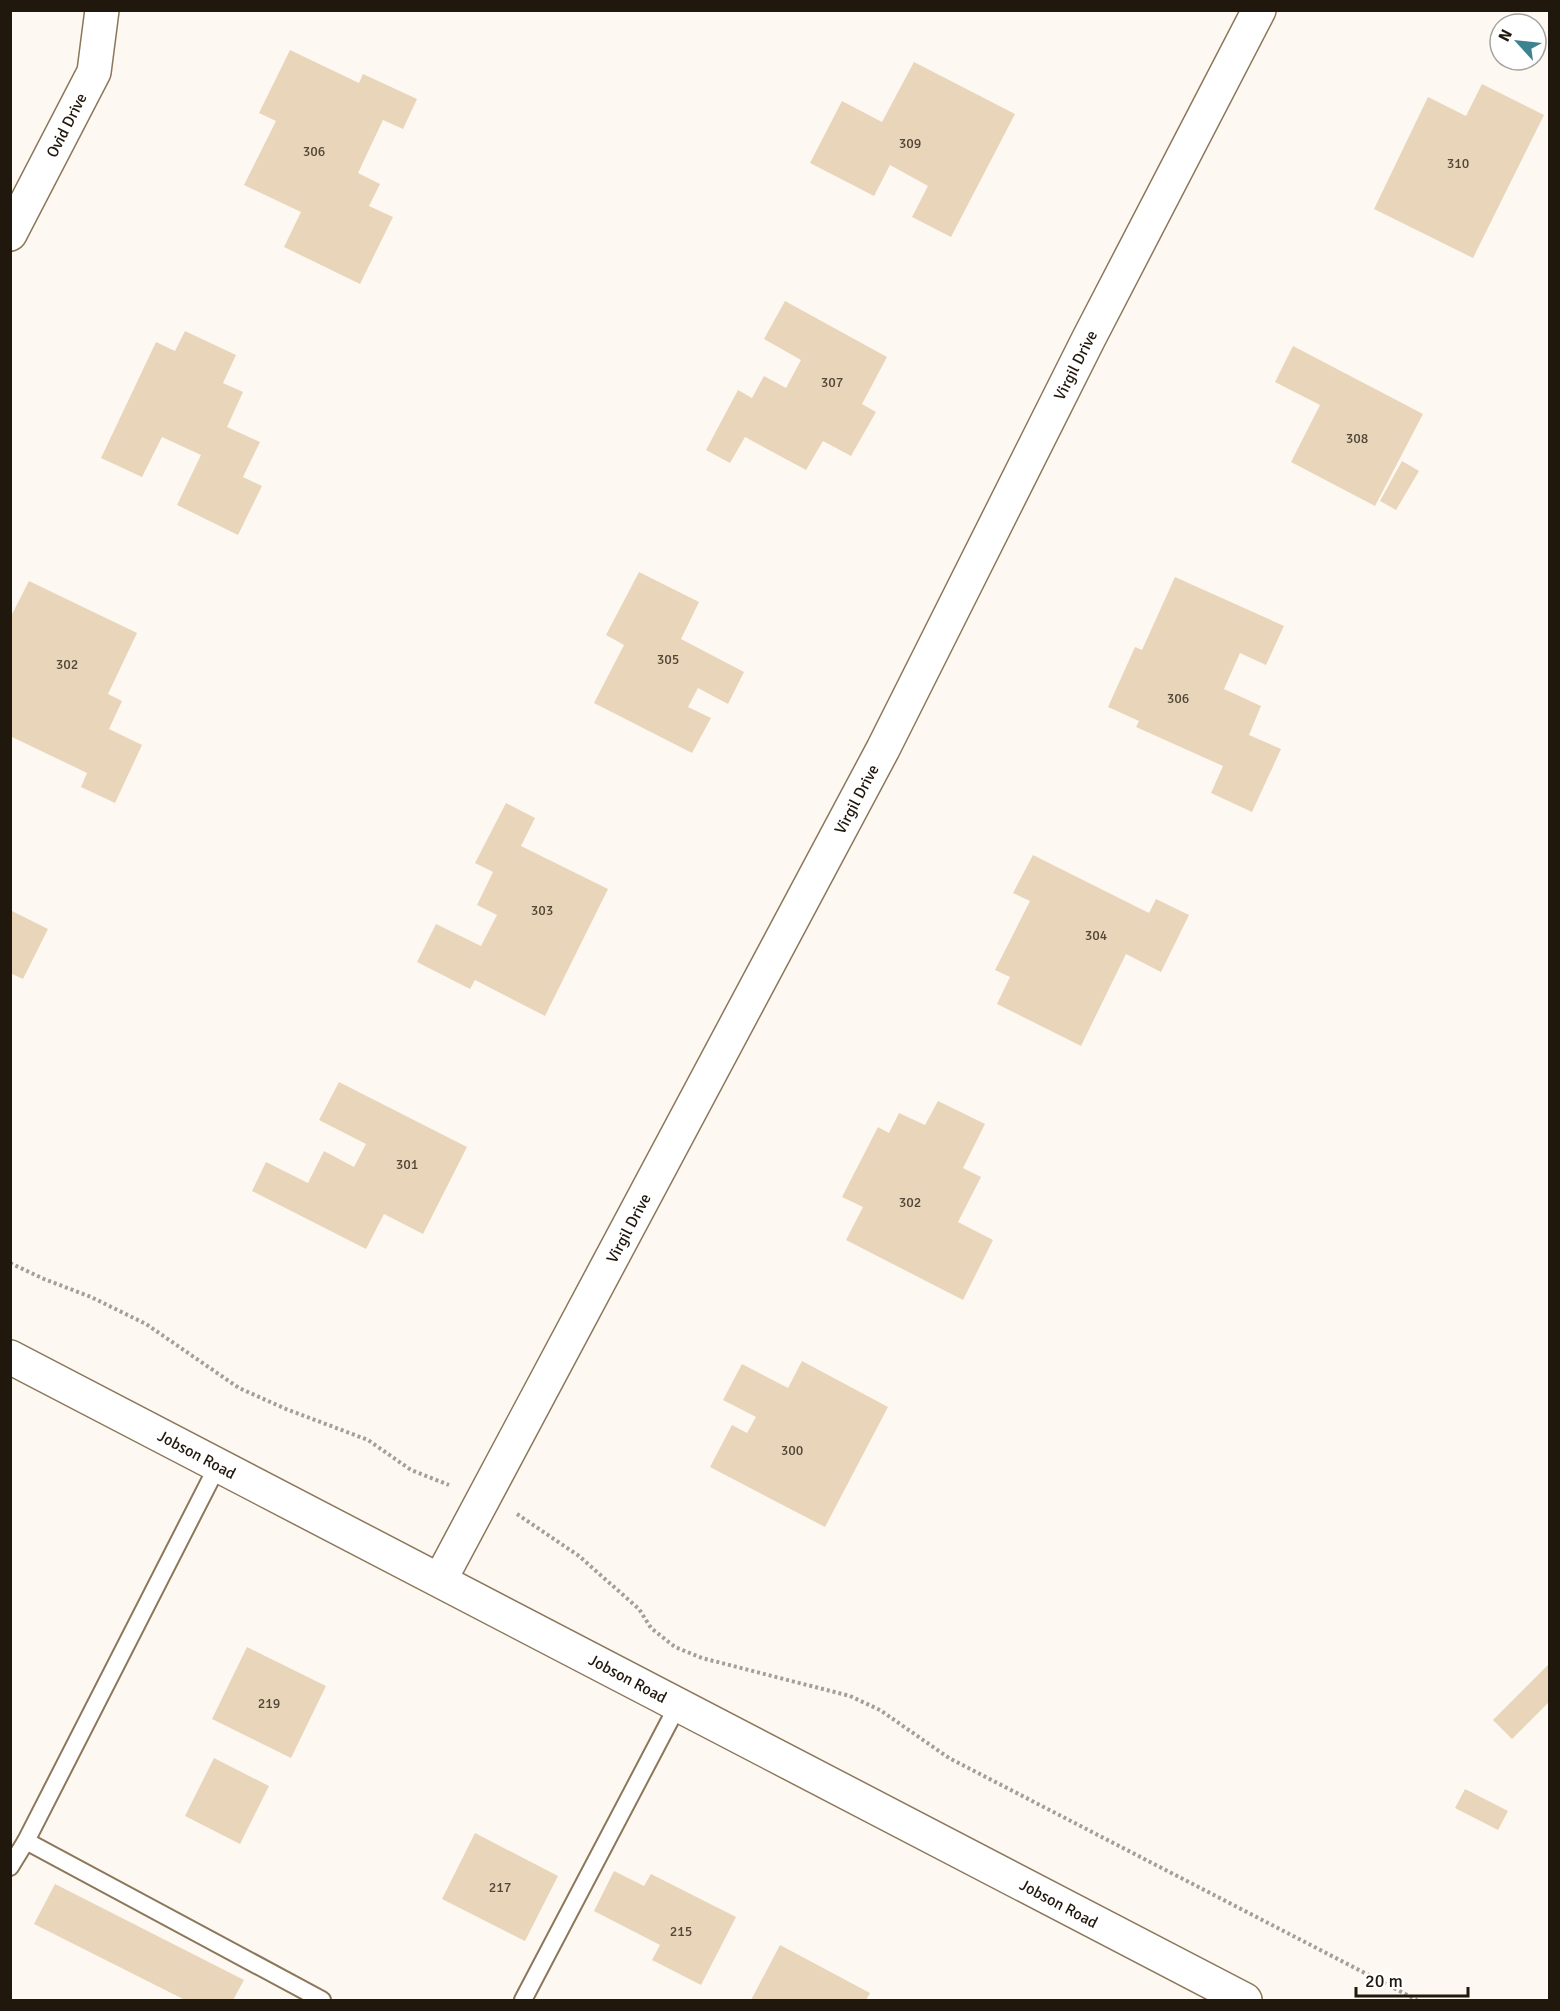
<svg xmlns="http://www.w3.org/2000/svg" width="1560" height="2011" viewBox="0 0 1560 2011" font-family="Signika,sans-serif">
<rect width="100%" height="100%" fill="#fdf9f2"/>
<!-- building -->
<g fill="#e9d5b9">
<polygon points="290,50 359,83 363,74 417,99 403,129 383,120 358,173 380,184 369,206 393,217 360,284 284,247 301,212 244,185 276,121 259,113"/>
<polygon points="914,62 1015,114 951,237 912,217 928,186 890,165 874,196 810,163 842,101 882,122"/>
<polygon points="1482,84 1544,115 1473,258 1374,209 1428,97 1466,116"/>
<polygon points="785,301 887,357 862,404 876,412 851,456 823,441 806,470 745,437 730,463 706,450 738,390 752,398 764,376 786,388 801,360 764,339"/>
<polygon points="185,331 236,355 223,383 243,392 227,427 260,442 243,477 262,486 238,535 177,505 201,455 162,437 142,477 101,458 156,342 175,351"/>
<polygon points="1293,346 1423,414 1375,506 1291,462 1320,405 1275,382"/>
<polygon points="1402,461 1419,471 1396,510 1380,501"/>
<polygon points="639,572 699,602 681,639 744,672 728,704 698,688 688,707 711,718 692,753 594,703 624,645 606,635"/>
<polygon points="1175,577 1284,626 1266,665 1240,653 1224,689 1261,706 1249,735 1281,749 1252,812 1211,793 1223,766 1136,727 1139,721 1108,707 1135,647 1142,650"/>
<polygon points="29,581 137,633 108,694 122,701 109,729 142,745 115,803 81,787 87,773 10,736 10,618"/>
<polygon points="506,803 535,818 521,846 608,889 545,1016 475,980 470,989 417,962 436,924 481,946 497,915 477,905 493,872 475,863"/>
<polygon points="1033,855 1149,913 1156,899 1189,915 1161,972 1126,954 1081,1046 997,1004 1010,977 995,970 1030,901 1013,893"/>
<polygon points="10,910 48,929 23,979 10,973"/>
<polygon points="339,1082 467,1147 423,1234 384,1214 366,1249 252,1191 266,1162 308,1183 324,1151 354,1167 366,1144 319,1120"/>
<polygon points="938,1101 985,1124 963,1168 981,1177 958,1222 993,1240 963,1300 846,1240 863,1207 842,1197 878,1127 889,1133 899,1113 925,1125"/>
<polygon points="802,1361 888,1407 825,1527 710,1467 732,1425 747,1433 756,1417 723,1400 742,1364 788,1388"/>
<polygon points="247,1647 326,1686 291,1758 212,1719"/>
<polygon points="1550,1663 1550,1701 1512,1739 1493,1720"/>
<polygon points="214,1758 269,1786 240,1844 185,1816"/>
<polygon points="1465,1789 1508,1811 1498,1830 1455,1808"/>
<polygon points="475,1833 558,1876 525,1941 442,1899"/>
<polygon points="614,1871 644,1886 651,1874 736,1917 701,1985 652,1960 660,1945 594,1911"/>
<polygon points="55,1884 244,1980 233,2000 185,2000 34,1924"/>
<polygon points="780,1945 870,1993 866,2000 751,2000"/>
</g>
<g fill="none" stroke-linecap="round" stroke-linejoin="round">
<!-- service casing -->
<g stroke="#8c775a" stroke-width="20">
<g id="service">
<polyline points="26,1841 322,2000"/>
<polyline points="10,1867 26,1841 218,1465"/>
<polyline points="523,2000 678,1705"/>
</g>
</g>
<!-- minor casing -->
<g stroke="#8c775a" stroke-width="36">
<g id="minor">
<polyline points="10,234 94,72 102,10"/>
<polyline points="440,1580 883,749 1089,338 1259,10"/>
</g>
</g>
<!-- tertiary casing -->
<g stroke="#8c775a" stroke-width="36">
<polyline id="tertiary" points="10,1357 1245,2000"/>
</g>
<!-- path -->
<g stroke="#a59f97" stroke-width="4" stroke-dasharray="3 3" stroke-linecap="butt">
<polyline points="10,1263 44,1279 91,1297 146,1324 239,1388 286,1409 368,1440 411,1470 449,1485"/>
<polyline points="517,1514 579,1556 639,1609 651,1628 675,1647 702,1658 850,1696 880,1710 949,1758 1417,2000"/>
</g>
<!-- service -->
<use href="#service" stroke="#fff" stroke-width="16"/>
<!-- minor -->
<use href="#minor" stroke="#fff" stroke-width="33"/>
<!-- tertiary -->
<use href="#tertiary" stroke="#fff" stroke-width="33"/>
</g>
<g text-anchor="middle" stroke-width="4.5" stroke-linejoin="round" paint-order="stroke">
<!-- number labels -->
<g font-size="14" fill="#524738">
<text x="910" y="148">309</text>
<text x="314" y="156">306</text>
<text x="1458" y="168">310</text>
<text x="832" y="387">307</text>
<text x="1357" y="443">308</text>
<text x="668" y="664">305</text>
<text x="67" y="669">302</text>
<text x="1178" y="703">306</text>
<text x="542" y="915">303</text>
<text x="1096" y="940">304</text>
<text x="407" y="1169">301</text>
<text x="910" y="1207">302</text>
<text x="792" y="1455">300</text>
<text x="269" y="1708">219</text>
<text x="500" y="1892">217</text>
<text x="681" y="1936">215</text>
</g>
<!-- street labels -->
<g font-size="16" fill="#20180d" stroke="#fff">
<text transform="translate(66 125) rotate(-63)" y="6">Ovid Drive</text>
<text transform="translate(1075 365) rotate(-63)" y="6">Virgil Drive</text>
<text transform="translate(856 799) rotate(-62)" y="6">Virgil Drive</text>
<text transform="translate(628 1228) rotate(-62)" y="6">Virgil Drive</text>
<text transform="translate(197 1454) rotate(28)" y="6">Jobson Road</text>
<text transform="translate(628 1678) rotate(28)" y="6">Jobson Road</text>
<text transform="translate(1059 1903) rotate(28)" y="6">Jobson Road</text>
</g>
</g>
<!-- border -->
<rect width="1560" height="2011" fill="none" stroke="#20180d" stroke-width="24"/>
<!-- north arrow -->
<g transform="translate(1518 42) rotate(297)"><circle r="28" fill="#ffffff" stroke="#a6a39e" stroke-width="1.5"/>
<path d="M0-4.5L10 22L0 15L-10 22Z" fill="#3d828f"/>
<text y="-9" font-size="16" font-weight="bold" text-anchor="middle" fill="#20180d">N</text>
</g>
<!-- scale -->
<path d="M1356 1987v9h112v-9" fill="none" stroke="#20180d" stroke-width="3"/>
<text x="1365" y="1987" font-size="18" fill="#20180d" stroke="#ffffff" stroke-width="4.5" paint-order="stroke">20 m</text>
</svg>
